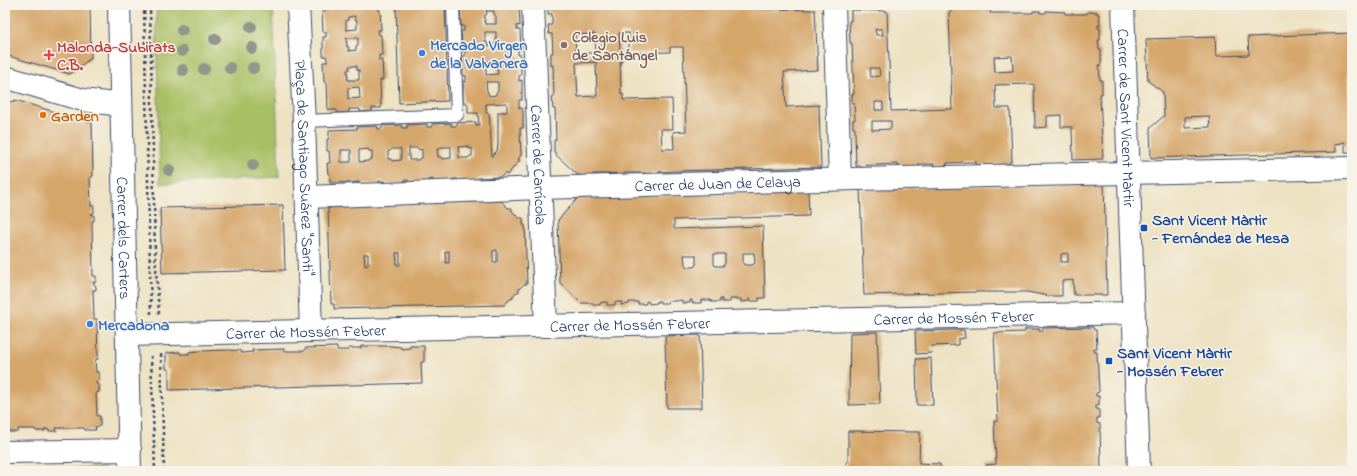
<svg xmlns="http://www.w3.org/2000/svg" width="1357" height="476" viewBox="0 0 1357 476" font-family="'Indie Flower',sans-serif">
<rect width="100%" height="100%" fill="#f7f3e8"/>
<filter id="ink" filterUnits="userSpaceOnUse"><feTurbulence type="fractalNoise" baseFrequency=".025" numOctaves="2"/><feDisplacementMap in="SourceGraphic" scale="8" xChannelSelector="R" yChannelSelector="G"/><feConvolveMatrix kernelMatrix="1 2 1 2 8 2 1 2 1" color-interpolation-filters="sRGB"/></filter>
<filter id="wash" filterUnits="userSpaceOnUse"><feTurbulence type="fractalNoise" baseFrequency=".012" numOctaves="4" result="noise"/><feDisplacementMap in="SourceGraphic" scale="16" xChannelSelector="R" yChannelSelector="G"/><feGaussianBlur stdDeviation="0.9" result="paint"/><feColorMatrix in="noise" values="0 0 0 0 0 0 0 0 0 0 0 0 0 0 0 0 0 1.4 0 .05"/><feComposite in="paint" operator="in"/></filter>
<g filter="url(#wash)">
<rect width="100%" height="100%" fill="#ede2c2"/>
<!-- green -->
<g fill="#a9bf63" stroke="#627760">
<polygon points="156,5 273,5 279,177 160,184"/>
<polygon points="104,467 104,471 5,471 5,470"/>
</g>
<g id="blocks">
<!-- building -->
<g fill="#d5a66b" fill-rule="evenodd">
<polygon points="5,5 90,5 91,58 70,74 5,55"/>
<path d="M322 5H378V10H380L381 30H378L379 35H381L382 55H379V60H382L383 80H380L381 108H372V111L360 112V109H349V112L337 113V110H328L327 82H324L323 62H327V60L326 56H323V37H326V32H323L322 12H325V6L322 7ZM355 16V20H357V29L346 30V20H348V17ZM346 38H358V46H356V50L349 51 348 46 347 47ZM349 66H357V70H359V80H348L347 70H349ZM359 87 360 98 348 99V88Z"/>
<polygon points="396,5 445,5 448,101 399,103"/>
<path d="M463 5H519L520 26 517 25V30H520L521 50H518V55H521V75L519 76V81L522 80V100H519V108H522L523 111V128H520L521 155 518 159 520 160 507 175 505 173 501 177 478 178V182H458V179H453V182L433 183V179L428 180V183L409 184 408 180H404V184H384V181H379V185H359V182L330 183V174H328L327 163H330L329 151H327V139H329V130L357 129V127L377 126 378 129H382V126L402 125V128H407V125L427 124V127H432V124L451 123V126H457V123L476 122V125H479L478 113H468V104H466V102H463V81L466 82V76H463L462 56H465V51H462L461 31H464V26H461L460 6ZM486 11H494V14L496 16V24H485L484 16 487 14ZM485 32H496V41L495 45 488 46 487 42 485 41ZM488 61H495V64L497 66 498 74 486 75V65H488ZM486 82H498V91L496 93V95L489 96 488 92 487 91ZM507 103V112H498V144L497 151 492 156 489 113H486V104ZM468 146 469 149 472 148V156H470L468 158H459L458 147ZM441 147H451V158L442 159 441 157H438L437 149H440ZM409 148H418L419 150 422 149V158L418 160H409ZM368 149 369 151H372V159L369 160 368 161 359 162V150ZM392 149H401V160L392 161 391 159H388V151H390ZM341 150H351V162H341Z"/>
<path d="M551 5H668V7L815 10 818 70 784 72 786 107 819 105 821 167 674 171 659 172V174L646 175V173H624V175L616 176V173L608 174H593L592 177H580V175H578L556 155V153H554V140H556L555 109H553L552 97H554L553 65 551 66V53H553L552 34H549L548 25H552V14H548V6ZM619 33H629V53L670 52V47H683L686 131 673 132 674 149H662L661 129H673L672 99 623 100V94H621L620 62H622L621 50H620ZM595 34 596 53H576L575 35ZM596 62 597 96 578 97 576 63Z"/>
<path d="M951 9 990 10V13H1033V11H1040V13H1046V11L1065 12V14H1087L1088 12H1097V14H1099L1100 25H1098V28H1100V40H1098L1099 50H1101V65H1099L1100 80H1102V94H1100L1103 159 1073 160 1072 127H1061V115L1047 116V127L1035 128 1034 84 995 85 996 108H1010L1012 161H1010V164L976 165V162L947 163V166L934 167V164H919V168H898V164L856 166 855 131V128H853V120H855L854 103H852V94H854L852 43H850L849 21H851V10L887 11 891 111 952 109 949 12H951ZM875 29H882L883 35H876ZM1012 56 1013 71 995 72 994 57ZM870 68H879L880 76 871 77ZM875 102H883V110H875ZM872 121H891V129L872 130Z"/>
<path d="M1352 33V38L1347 39 1348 57H1352V75H1348L1349 82 1350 81 1352 152H1345V142H1343L1342 143 1335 144 1336 152 1151 158 1150 128 1164 116 1163 92 1148 81 1146 39 1215 37 1216 56 1249 55 1248 37ZM1209 116 1210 127 1185 128V117Z"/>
<polygon points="5,97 9,98 8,101 13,102 15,100 92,123 93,176 91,177 90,179 91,206 94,206 94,213 92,213 91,215 94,215 94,221 92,221 93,276 96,276 96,282 93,282 96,287 96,290 93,290 94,317 94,319 97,319 98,359 95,360 96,372 99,372 99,381 96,381 96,384 99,384 99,392 96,393 97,416 100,416 100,426 95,427 96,430 85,430 84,428 56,428 57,431 48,431 48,429 45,429 45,431 36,431 35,429 18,429 18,432 9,432 9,430 5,430"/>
<path d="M1104 183 1107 295H1074L1073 280 1062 281V296H1049L1027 292H977L864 295 860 189ZM1068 253V262H1061V254Z"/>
<path d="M808 191 809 216 674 220V229L763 226 765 298H759V301H751V299H749V301L741 302V299H730V302H722V299H720V302H711V300H701V303H692V300H690V303H682V300L676 301H668V303H660V301H657V303L649 304V302L646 301V304H638V302H629V304L621 305 622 302H615V305H607V302H604L600 303V305H593V303H581L560 283 558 220 578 198ZM743 253H754L755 263 752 265H746L743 264ZM714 254H725V264L723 266H716L714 265ZM684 255H696V265L694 267H687L685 265Z"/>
<path d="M501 201 508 208H512V211L519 218H523V225H525L527 284H524L519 289V292H516L513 296V298L510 299 504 305 334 309V304H331L328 208H331V206ZM497 250V262H493V251ZM449 251V263H446L445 252ZM396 253H400V265H397ZM364 254H368V265L365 266Z"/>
<polygon points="283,205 285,270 162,273 160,208"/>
<polygon points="1093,327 1094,330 1096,330 1097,348 1094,348 1094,352 1097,352 1099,392 1096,393 1096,396 1099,396 1099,405 1096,405 1096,409 1099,409 1099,418 1097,418 1097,423 1100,424 1101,471 986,471 986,465 996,464 994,421 998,421 994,333 1025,332 1025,329 1039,329 1039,331 1043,331 1043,328"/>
<polygon points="952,330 964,330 965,338 958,339 958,345 931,346 932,353 916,354 915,331"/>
<polygon points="877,332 880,404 849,405 850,333"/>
<polygon points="700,335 702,408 667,408 665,336"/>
<polygon points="361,346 391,346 401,347 401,349 410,348 410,346 424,346 424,362 421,362 422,383 169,390 169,369 166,369 166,353 180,352 180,354 189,354 189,352 198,351 229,350 241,351 241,353 253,352 252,350 284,349 284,351 305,351 305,348 337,347 337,350 348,350 349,348 361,348"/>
<polygon points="931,358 933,405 917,405 916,359"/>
<polygon points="848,431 920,432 919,463 940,464 940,471 846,471 846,462 848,462"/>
</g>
</g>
</g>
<g filter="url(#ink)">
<use href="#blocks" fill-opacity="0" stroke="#3a4a6d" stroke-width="1"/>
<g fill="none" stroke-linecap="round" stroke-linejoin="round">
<!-- lane casing -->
<g stroke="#3a4a6d" stroke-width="14">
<polyline id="lane" points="304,121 457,115 453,5"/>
</g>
<!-- street casing -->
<g stroke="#3a4a6d" stroke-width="24">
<g id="street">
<path id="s1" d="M298 5 304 121 311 331"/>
<path id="s2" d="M533 5 546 326"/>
<polyline points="834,5 840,179"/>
<polyline points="5,77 83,100 121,105"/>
<path id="s3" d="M307 197 540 188 856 179 1352 168"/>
<path id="s4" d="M127 335 1134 313"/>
<polyline points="5,452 130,450"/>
</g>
</g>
<!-- secondary casing -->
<g stroke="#3a4a6d" stroke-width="24">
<g id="secondary">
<path id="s5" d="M119 5 130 471"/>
<path id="s6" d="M1123 5 1139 471"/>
</g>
</g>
<!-- path -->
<g stroke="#3a4a6d" stroke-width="2.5" stroke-dasharray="3 3" stroke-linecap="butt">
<polyline points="144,5 151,315"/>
<polyline points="150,5 155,252 159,314"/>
<polyline points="161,354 164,471"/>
<polyline points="151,356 155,471"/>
</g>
<!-- lane -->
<use href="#lane" stroke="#fff" stroke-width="12"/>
<!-- street -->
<use href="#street" stroke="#fff" stroke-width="22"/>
<!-- secondary -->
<use href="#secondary" stroke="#fff" stroke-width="22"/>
</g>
<!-- trees -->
<g fill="#91978c">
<circle cx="251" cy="27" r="6"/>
<circle cx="182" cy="30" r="6"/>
<circle cx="215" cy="39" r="6"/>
<circle cx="252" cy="48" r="6"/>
<circle cx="182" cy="51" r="6"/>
<circle cx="230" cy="68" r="6"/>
<circle cx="253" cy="68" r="6"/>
<circle cx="204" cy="69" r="6"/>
<circle cx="183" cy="70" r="6"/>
<circle cx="253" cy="165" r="6"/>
<circle cx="169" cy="170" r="6"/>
</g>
</g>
<!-- markers -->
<circle fill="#8d6e63" stroke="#f7f3e8" stroke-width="1.5" cx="564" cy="45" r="4"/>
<g fill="#3f7fe0" stroke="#f7f3e8" stroke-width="1.5">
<circle cx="422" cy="53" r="4"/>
<circle cx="90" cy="324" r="4"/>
</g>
<path fill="#e0444e" stroke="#f7f3e8" stroke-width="1.5" d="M47 49h4v4h4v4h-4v4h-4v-4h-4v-4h4z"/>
<circle fill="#e8710a" stroke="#f7f3e8" stroke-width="1.5" cx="43" cy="115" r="4"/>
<g fill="#1a4fb4" stroke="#f7f3e8" stroke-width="1.5">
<rect x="1140" y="224" width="8" height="8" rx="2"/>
<rect x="1105" y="357" width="8" height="8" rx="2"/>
</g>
<g text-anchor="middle" stroke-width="3" stroke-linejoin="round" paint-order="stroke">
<!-- education labels -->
<g font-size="16" font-weight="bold" fill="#785e54" stroke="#f7f3e8" text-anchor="start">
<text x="572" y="42">Colegio Luis<tspan x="572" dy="18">de Santángel</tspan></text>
</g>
<!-- shop labels -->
<g font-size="16" font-weight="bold" fill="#366cbe" stroke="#f7f3e8" text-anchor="start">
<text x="430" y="50">Mercado Virgen<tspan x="430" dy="18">de la Valvanera</tspan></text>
<text x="98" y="330">Mercadona</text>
</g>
<!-- health labels -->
<g font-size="16" font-weight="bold" fill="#be3a42" stroke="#f7f3e8" text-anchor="start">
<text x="57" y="52">Malonda-Subirats<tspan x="57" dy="18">C.B.</tspan></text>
</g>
<!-- food labels -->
<g font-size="16" font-weight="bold" fill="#c56008" stroke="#f7f3e8" text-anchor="start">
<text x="51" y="121">Garden</text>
</g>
<!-- street labels -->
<g font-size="16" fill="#1b2f5e" stroke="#f7f3e8">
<text dy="6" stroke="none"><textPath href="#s6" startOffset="113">Carrer de Sant Vicent Màrtir</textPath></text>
<text dy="6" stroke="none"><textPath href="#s2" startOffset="160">Carrer de Carrícola</textPath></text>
<text dy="6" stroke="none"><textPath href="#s1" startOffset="163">Plaça de Santiago Suárez "Santi"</textPath></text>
<text dy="6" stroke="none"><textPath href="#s3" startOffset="411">Carrer de Juan de Celaya</textPath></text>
<text dy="6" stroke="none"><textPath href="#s5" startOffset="233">Carrer dels Carters</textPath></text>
<text dy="6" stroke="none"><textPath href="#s4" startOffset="827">Carrer de Mossén Febrer</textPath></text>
<text dy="6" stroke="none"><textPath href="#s4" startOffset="503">Carrer de Mossén Febrer</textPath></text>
<text dy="6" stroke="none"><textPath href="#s4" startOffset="179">Carrer de Mossén Febrer</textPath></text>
</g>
<!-- transit labels -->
<g font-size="16" font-weight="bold" fill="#164399" stroke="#f7f3e8" text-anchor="start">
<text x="1152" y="225">Sant Vicent Màrtir<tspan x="1152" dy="18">- Fernández de Mesa</tspan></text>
<text x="1117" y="358">Sant Vicent Màrtir<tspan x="1117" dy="18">- Mossén Febrer</tspan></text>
</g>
</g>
<!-- margin -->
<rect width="1357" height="476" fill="none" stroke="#f7f3e8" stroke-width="20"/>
</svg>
